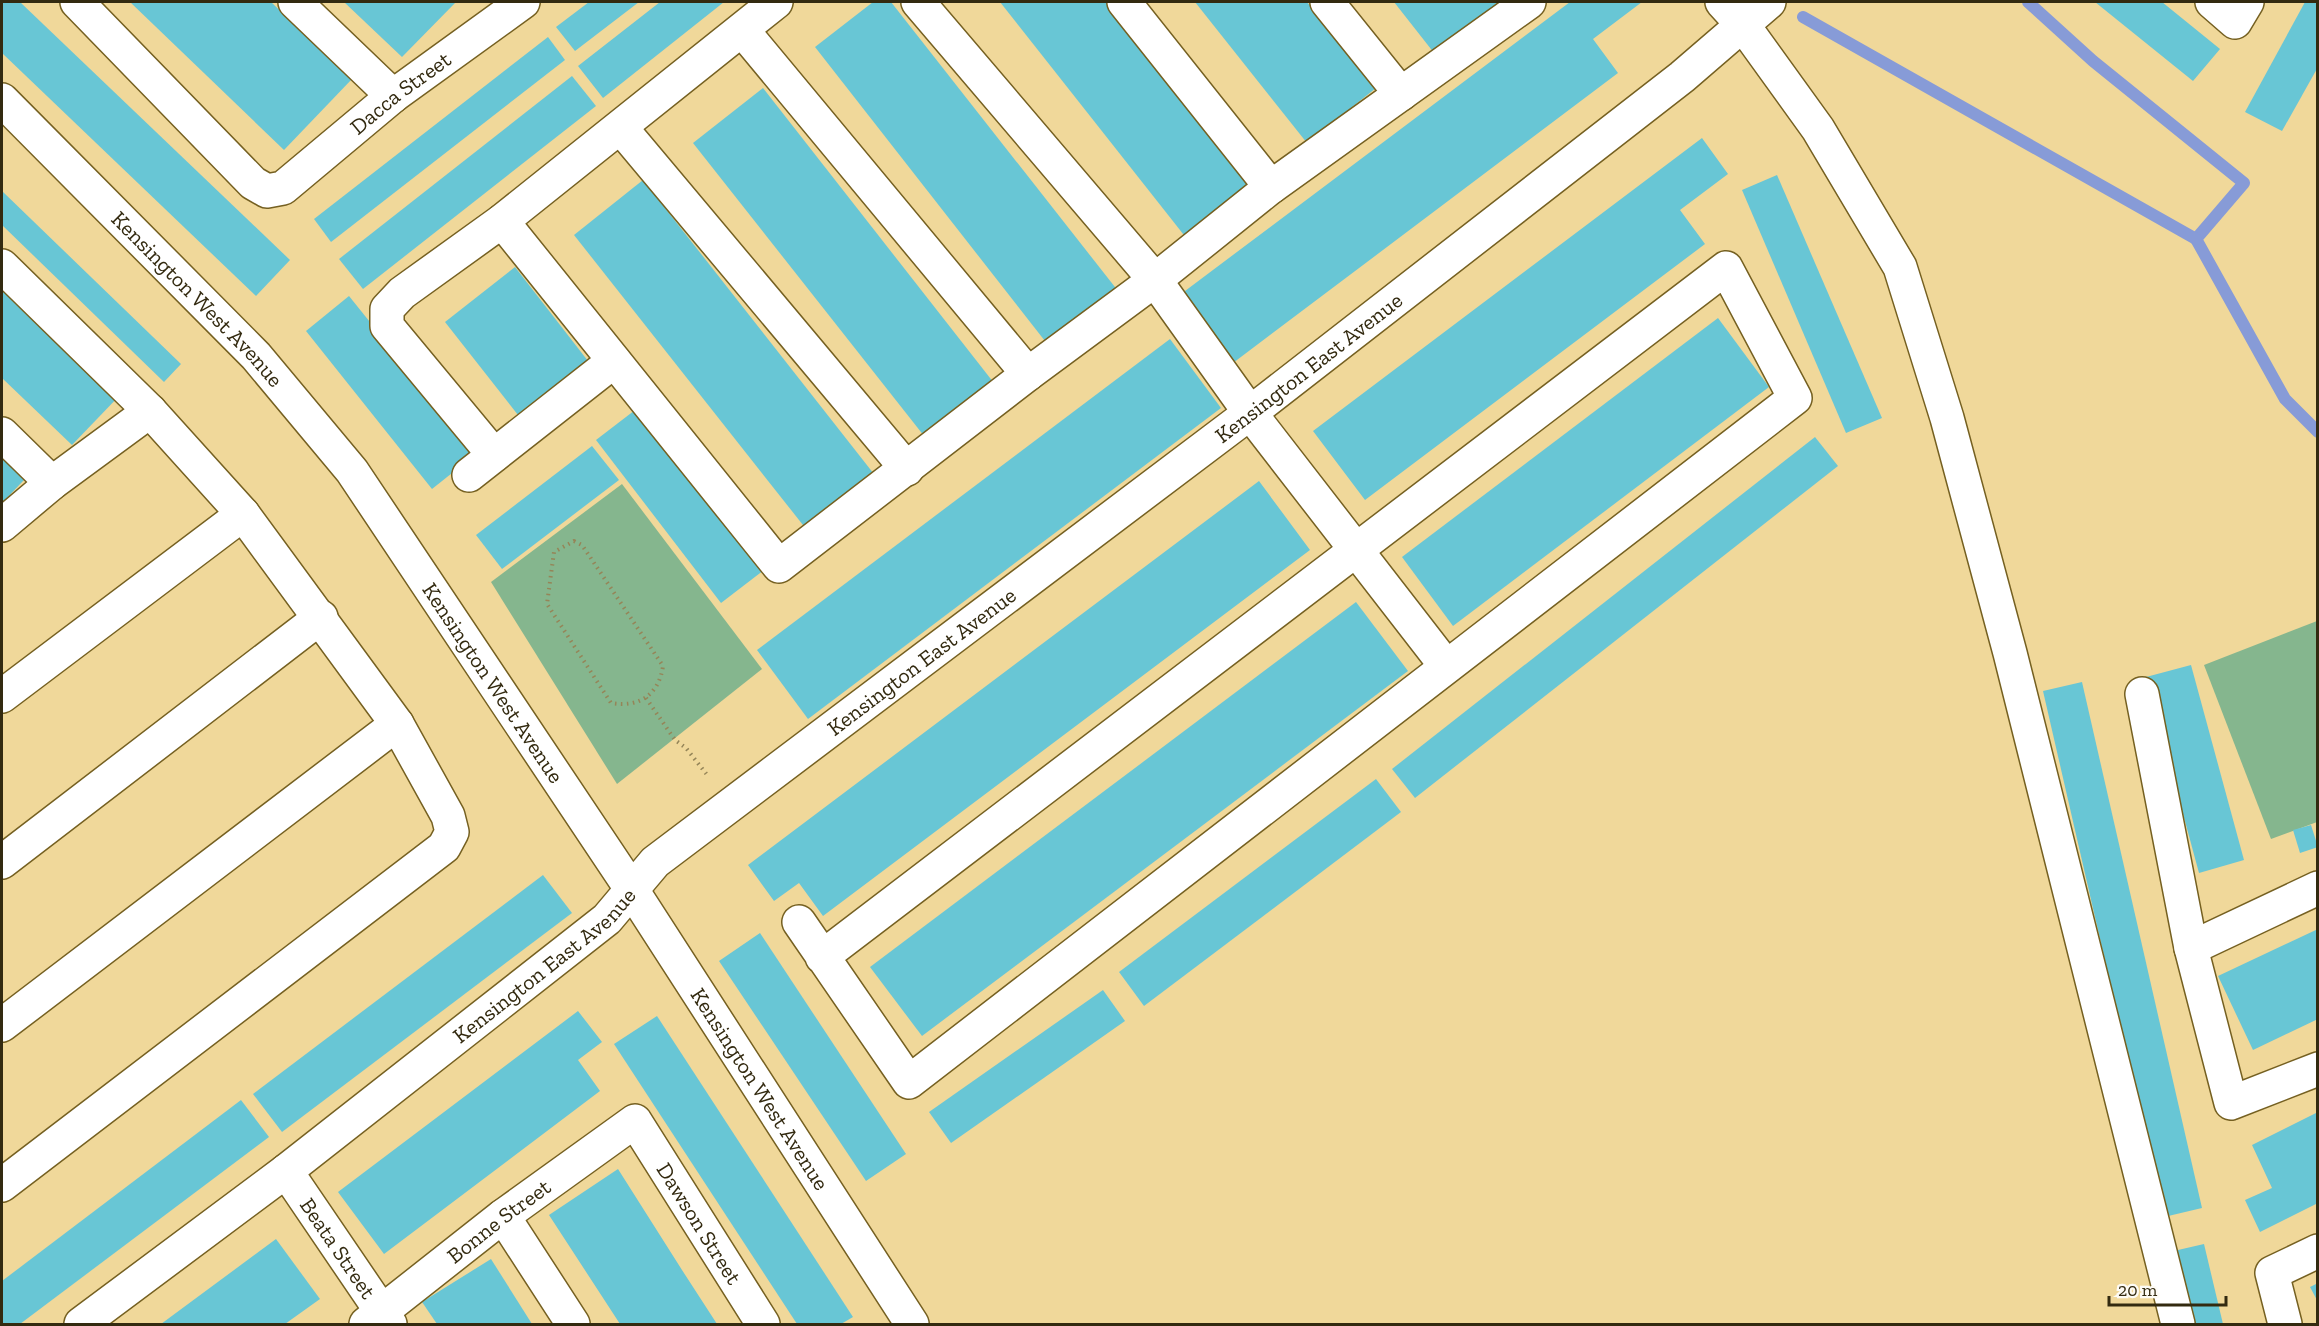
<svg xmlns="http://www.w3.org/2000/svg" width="2319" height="1326" viewBox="0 0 2319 1326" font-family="'Zilla Slab',serif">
<rect width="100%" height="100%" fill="#f0d89a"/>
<!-- green -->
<g fill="#85b68e">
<polygon points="622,484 762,669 617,784 491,582"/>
<polygon points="2317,621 2317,822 2271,839 2204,665"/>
</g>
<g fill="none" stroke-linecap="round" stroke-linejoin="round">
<!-- stream -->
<g stroke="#879bd7" stroke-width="12">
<polyline points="2028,2 2093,61 2244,183 2196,239 2285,399 2318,432"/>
<polyline points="1803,17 2196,239"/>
</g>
</g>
<!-- building -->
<g fill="#68c6d5">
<polygon points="2,2 20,2 290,260 256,296 2,53"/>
<polygon points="130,2 271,2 352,79 284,150"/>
<polygon points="344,2 456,2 402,57"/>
<polygon points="589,2 639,2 575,51 556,27"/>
<polygon points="660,2 724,2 603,98 578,66"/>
<polygon points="873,2 891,2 1122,296 1052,350 815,47"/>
<polygon points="1000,2 1112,2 1260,190 1191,244"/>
<polygon points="1195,2 1307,2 1376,88 1307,143"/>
<polygon points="1394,2 1506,2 1438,58"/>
<polygon points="1570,2 1642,2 1593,39 1618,73 1229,366 1177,297"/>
<polygon points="2095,2 2162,2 2220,49 2193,81"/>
<polygon points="2305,2 2318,2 2318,67 2282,131 2245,112"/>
<polygon points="548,37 565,60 331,242 314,219"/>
<polygon points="572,76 596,106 363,289 339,259"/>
<polygon points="763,88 1001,392 932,446 693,143"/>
<polygon points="1702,138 1728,174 1680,210 1705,244 1365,500 1313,431"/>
<polygon points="1777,175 1882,418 1846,433 1742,190"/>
<polygon points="643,180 881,483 814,539 574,235"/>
<polygon points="2,191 181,364 164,382 2,225"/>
<polygon points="515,267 588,361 518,415 445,322"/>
<polygon points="2,280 121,394 72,445 2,378"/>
<polygon points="349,296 476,454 432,489 306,331"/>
<polygon points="1718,318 1769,387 1453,626 1402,557"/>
<polygon points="1170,339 1221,408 808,719 757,650"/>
<polygon points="639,407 764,570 721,603 596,440"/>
<polygon points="1815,437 1838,466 1415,798 1392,769"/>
<polygon points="592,446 619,480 502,569 476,535"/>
<polygon points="2,458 24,480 2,503"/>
<polygon points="1259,481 1310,550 823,916 799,883 774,901 748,865"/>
<polygon points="1356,602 1408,671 922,1036 870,967"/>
<polygon points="2191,665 2244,860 2199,873 2146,677"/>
<polygon points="2082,682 2202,1208 2164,1217 2043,691"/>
<polygon points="1376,779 1401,812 1144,1006 1119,972"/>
<polygon points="2311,825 2318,847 2300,853 2293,830"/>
<polygon points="543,875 572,913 282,1132 253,1094"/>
<polygon points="2318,929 2318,1019 2253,1050 2218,976"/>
<polygon points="760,933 906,1154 866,1181 719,961"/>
<polygon points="1103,990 1125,1021 951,1143 929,1112"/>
<polygon points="578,1011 602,1042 578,1060 600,1091 384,1254 338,1192"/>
<polygon points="657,1016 853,1317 841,1324 797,1324 614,1044"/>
<polygon points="241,1100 269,1137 20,1324 2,1324 2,1281"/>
<polygon points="2318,1112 2318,1203 2260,1232 2245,1200 2272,1188 2252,1145"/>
<polygon points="618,1169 682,1270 717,1324 620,1324 549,1215"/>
<polygon points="276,1239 320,1299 285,1324 161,1324"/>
<polygon points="2204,1244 2223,1324 2182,1324 2165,1253"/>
<polygon points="491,1259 532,1324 437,1324 422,1302"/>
<polygon points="2318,1283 2318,1302 2310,1287"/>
</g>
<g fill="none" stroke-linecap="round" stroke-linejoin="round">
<!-- minor casing -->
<g stroke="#756021" stroke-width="36">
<g id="minor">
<path id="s1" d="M77 2 253 183 267 191 283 188 393 96 523 2"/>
<polyline points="295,2 393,96"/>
<polyline points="918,2 1155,280 1250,413 1446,666"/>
<polyline points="1124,2 1271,187"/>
<polyline points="1327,2 1401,94"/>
<polyline points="1722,2 1743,25 1818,129 1900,267 1947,418 2010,653 2178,1324"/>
<polyline points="2212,2 2235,22 2247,2"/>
<polyline points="743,31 1028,374"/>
<path id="s2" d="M2 100 256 356 352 471 632 890 912 1324"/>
<polyline points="621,128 907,469"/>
<polyline points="502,221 779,566 1028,374 1155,280 1271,187 1529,2"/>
<polyline points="2,266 150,411 243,514 397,724 448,816 452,832 444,847 2,1185"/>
<polyline points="2,434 52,483"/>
<polyline points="494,455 387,326 387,309 402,293 502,221 776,2"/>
<polyline points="469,475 614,361"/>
<polyline points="2,525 52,483 150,411"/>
<polyline points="2142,694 2191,948 2231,1103 2318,1069"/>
<polyline points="2,696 243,514"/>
<polyline points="2,862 321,617"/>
<polyline points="799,922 909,1082 1795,398 1726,268 822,957"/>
<polyline points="2191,948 2318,888"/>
<polyline points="2,1025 397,724"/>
<path id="s3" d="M286 1171 390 1324"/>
<polyline points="503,1216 573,1324"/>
<path id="s4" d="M81 1324 286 1171 607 919 655 862 1250 413 1682 77 1769 2"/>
<path id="s5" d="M366 1324 503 1216 635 1121 763 1324"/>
<polyline points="2285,1324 2272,1273 2318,1251"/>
</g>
</g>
<!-- path -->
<g stroke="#958558" stroke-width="4" stroke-dasharray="1.5 4.5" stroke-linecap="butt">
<path d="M574 541 582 545 663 666C659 694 640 708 611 703L547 604 554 552Z"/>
<polyline points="646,698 675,740 686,748 708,776"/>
</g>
<!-- minor -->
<use href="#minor" stroke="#fff" stroke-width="33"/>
</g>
<g text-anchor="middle" stroke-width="4.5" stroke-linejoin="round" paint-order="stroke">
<!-- street labels -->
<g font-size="22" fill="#332a10" stroke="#fdfbf5">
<text dy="8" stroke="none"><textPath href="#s1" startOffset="436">Dacca Street</textPath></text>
<text dy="8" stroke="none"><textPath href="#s2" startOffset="279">Kensington West Avenue</textPath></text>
<text dy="8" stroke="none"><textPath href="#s4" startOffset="1558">Kensington East Avenue</textPath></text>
<text dy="8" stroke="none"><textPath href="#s4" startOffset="1072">Kensington East Avenue</textPath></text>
<text dy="8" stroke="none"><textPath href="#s2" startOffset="765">Kensington West Avenue</textPath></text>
<text dy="8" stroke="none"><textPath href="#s4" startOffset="586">Kensington East Avenue</textPath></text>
<text dy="8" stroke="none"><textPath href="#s2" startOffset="1251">Kensington West Avenue</textPath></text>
<text dy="8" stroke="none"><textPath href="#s5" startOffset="168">Bonne Street</textPath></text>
<text dy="8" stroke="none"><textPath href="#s5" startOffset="458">Dawson Street</textPath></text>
<text dy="8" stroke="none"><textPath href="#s3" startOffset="93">Beata Street</textPath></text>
</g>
</g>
<!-- border -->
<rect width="2319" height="1326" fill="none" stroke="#332a10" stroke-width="6"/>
<!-- scale -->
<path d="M2109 1296v9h117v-9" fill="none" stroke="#332a10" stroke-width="3"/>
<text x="2118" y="1296" font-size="18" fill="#332a10" stroke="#fdfbf5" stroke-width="4.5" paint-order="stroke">20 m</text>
</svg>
